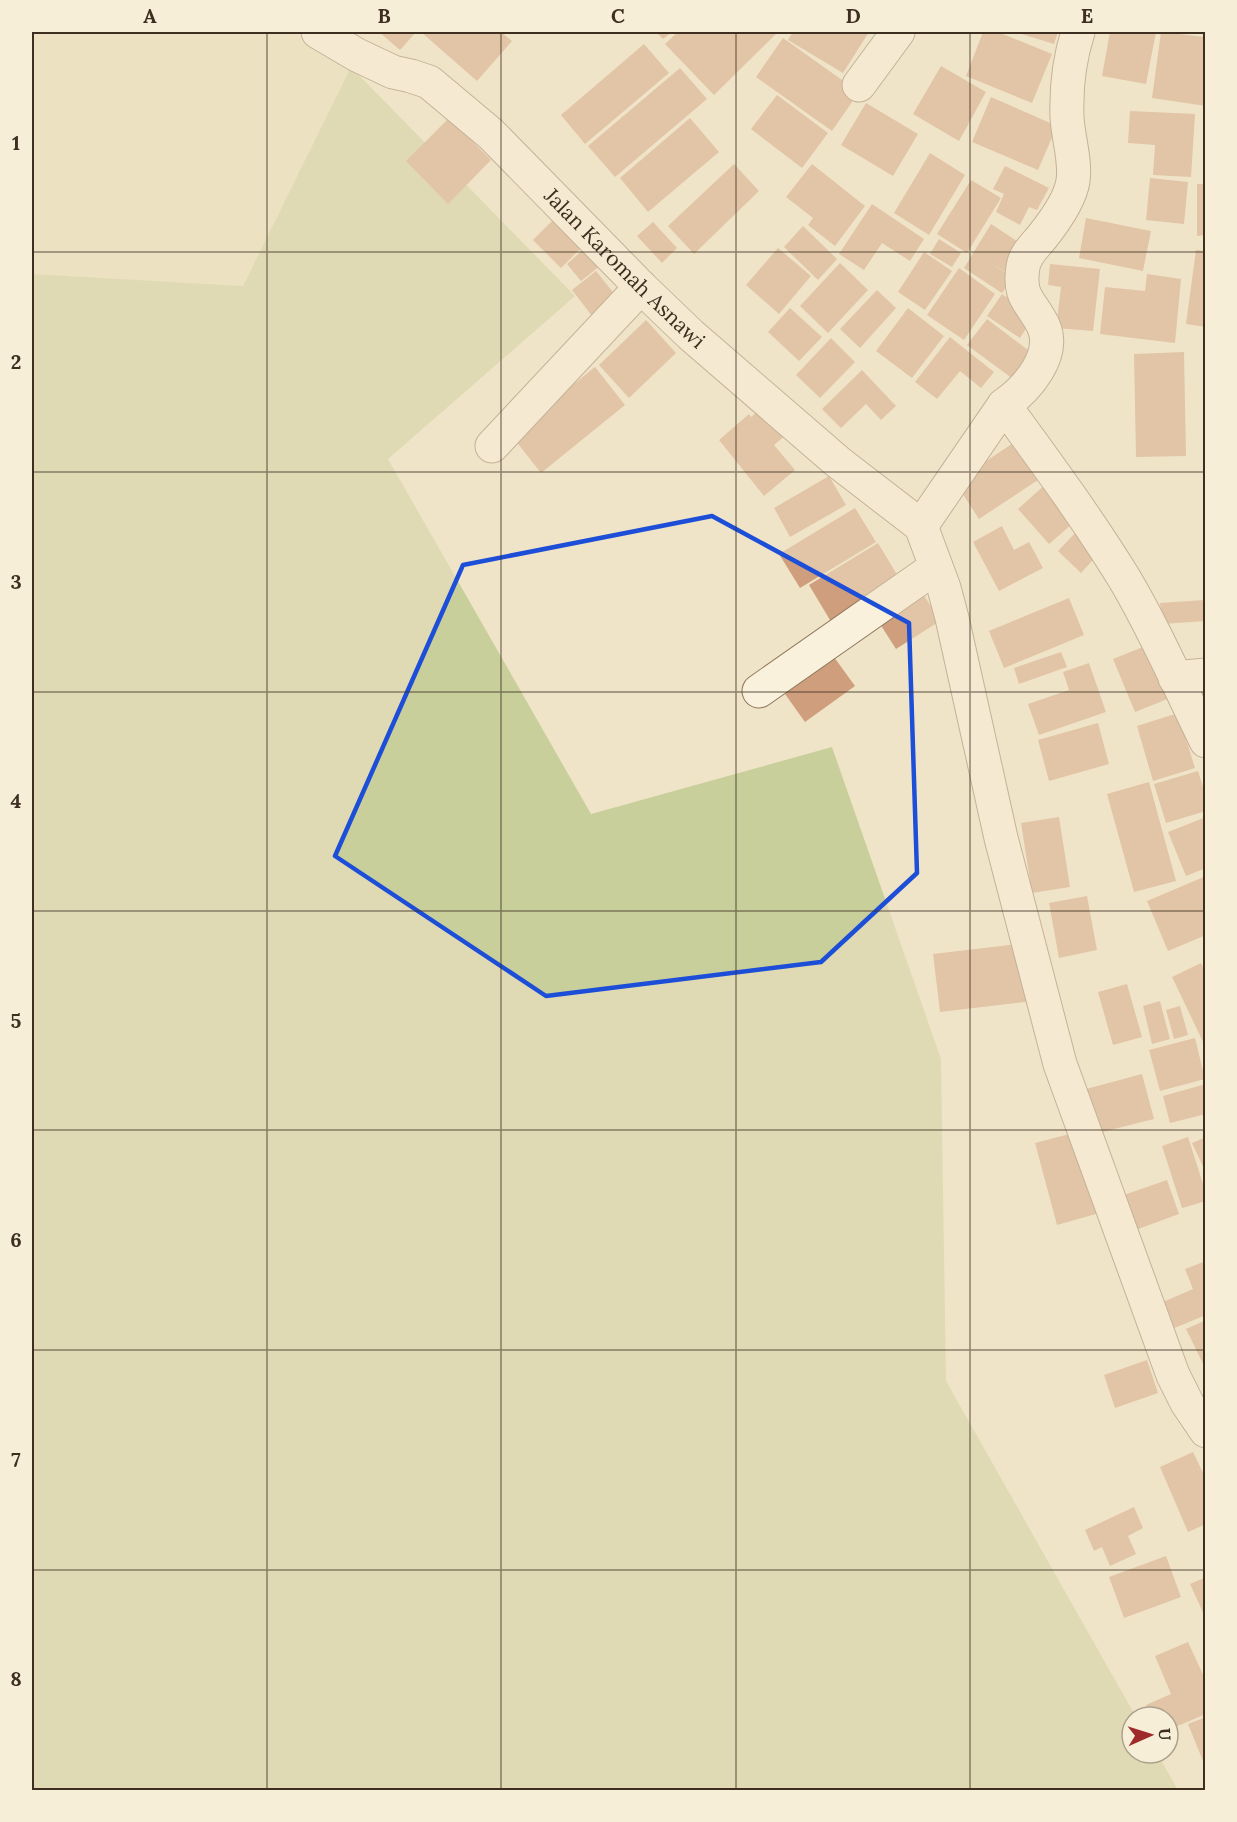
<svg xmlns="http://www.w3.org/2000/svg" width="1237" height="1822" viewBox="0 0 1237 1822" font-family="Lora,serif">
<rect width="100%" height="100%" fill="#f0e4c8"/>
<!-- farmland -->
<polygon fill="#e6deb5" points="32,32 293,32 351,67 243,286 32,274"/>
<!-- green -->
<polygon fill="#c9cf9b" points="351,67 575,296 388,459 591,814 832,747 941,1059 946,1381 1136,1717 1132,1717 1132,1753 1157,1753 1178,1790 32,1790 32,274 243,286"/>
<!-- building -->
<g fill="#cf9f7d">
<polygon points="379,32 416,32 400,50"/>
<polygon points="421,32 501,32 512,41 477,81"/>
<polygon points="656,32 672,32 663,39"/>
<polygon points="678,32 778,32 714,95 665,44"/>
<polygon points="793,32 869,32 843,73 788,40"/>
<polygon points="983,32 998,32 1052,54 1032,103 966,76"/>
<polygon points="1015,32 1058,32 1054,44"/>
<polygon points="1110,32 1156,32 1146,84 1102,76"/>
<polygon points="1161,32 1206,37 1206,106 1152,98"/>
<polygon points="783,38 859,92 832,131 756,77"/>
<polygon points="644,44 669,73 585,144 561,115"/>
<polygon points="941,66 986,92 959,141 913,114"/>
<polygon points="680,68 707,99 615,177 588,146"/>
<polygon points="777,95 828,133 802,168 751,129"/>
<polygon points="991,97 1057,126 1038,170 972,142"/>
<polygon points="866,103 918,134 893,176 841,145"/>
<polygon points="1130,111 1195,114 1191,177 1153,175 1155,145 1128,143"/>
<polygon points="449,118 491,160 448,204 406,161"/>
<polygon points="690,118 719,152 648,212 620,178"/>
<polygon points="930,153 965,175 929,235 894,213"/>
<polygon points="734,164 759,191 694,254 668,226"/>
<polygon points="812,164 865,206 835,246 808,225 813,218 786,197"/>
<polygon points="1005,166 1049,188 1037,210 1029,207 1020,225 996,212 1004,194 993,189"/>
<polygon points="1150,178 1188,182 1184,224 1146,220"/>
<polygon points="971,180 1001,198 967,253 937,234"/>
<polygon points="1197,184 1206,184 1206,235 1197,236"/>
<polygon points="872,204 924,239 910,261 882,243 864,270 839,254"/>
<polygon points="556,217 584,245 561,268 533,240"/>
<polygon points="1086,218 1151,231 1143,271 1079,258"/>
<polygon points="653,222 677,248 662,263 637,236"/>
<polygon points="991,224 1023,245 1006,272 989,262 1013,277 1002,293 964,268"/>
<polygon points="803,226 837,259 818,280 784,247"/>
<polygon points="939,239 961,253 952,267 930,254"/>
<polygon points="585,248 600,266 581,281 567,264"/>
<polygon points="778,248 811,276 779,314 746,285"/>
<polygon points="1196,250 1206,251 1206,327 1186,324"/>
<polygon points="924,252 952,271 925,310 898,292"/>
<polygon points="840,263 868,290 828,333 800,306"/>
<polygon points="1050,264 1100,269 1093,331 1056,328 1061,287 1048,285"/>
<polygon points="959,268 995,294 964,340 927,315"/>
<polygon points="596,271 620,301 596,321 572,290"/>
<polygon points="1147,274 1181,279 1175,343 1100,334 1105,287 1145,291"/>
<polygon points="877,290 896,308 860,348 840,329"/>
<polygon points="1002,294 1034,316 1020,338 987,316"/>
<polygon points="790,308 822,337 799,361 768,332"/>
<polygon points="908,308 944,336 912,378 876,351"/>
<polygon points="987,319 1032,353 1013,379 967,345"/>
<polygon points="646,320 676,353 629,398 599,365"/>
<polygon points="950,337 994,372 981,388 960,371 937,399 915,382"/>
<polygon points="831,338 855,362 820,398 796,375"/>
<polygon points="1184,352 1186,456 1136,457 1134,354"/>
<polygon points="595,367 625,405 541,473 511,435"/>
<polygon points="862,370 896,406 881,420 866,404 841,428 822,409"/>
<polygon points="763,407 786,435 774,445 795,470 764,496 719,440 749,414 751,417"/>
<polygon points="1019,439 1044,476 979,519 955,482"/>
<polygon points="829,476 846,505 790,537 774,508"/>
<polygon points="1048,482 1079,518 1049,544 1018,509"/>
<polygon points="855,508 876,542 800,588 779,554"/>
<polygon points="1002,526 1014,550 1029,542 1043,568 999,591 973,542"/>
<polygon points="1079,529 1102,550 1081,573 1058,551"/>
<polygon points="878,543 902,583 833,625 809,585"/>
<polygon points="917,584 940,621 896,649 873,613"/>
<polygon points="1069,598 1084,635 1004,668 989,631"/>
<polygon points="1205,600 1206,621 1162,624 1160,603"/>
<polygon points="1148,645 1170,698 1135,712 1113,659"/>
<polygon points="1061,652 1067,667 1019,684 1014,668"/>
<polygon points="834,657 855,686 805,722 785,694 787,692 779,682"/>
<polygon points="1089,663 1106,712 1039,735 1028,704 1069,690 1063,672"/>
<polygon points="1178,713 1195,768 1153,781 1137,726"/>
<polygon points="1098,723 1109,764 1049,781 1038,740"/>
<polygon points="1198,771 1206,796 1206,811 1166,823 1154,784"/>
<polygon points="1149,782 1176,881 1134,892 1107,794"/>
<polygon points="1059,817 1070,887 1032,893 1021,823"/>
<polygon points="1206,817 1206,868 1186,876 1168,832"/>
<polygon points="1206,876 1206,935 1168,951 1147,901"/>
<polygon points="1087,896 1097,950 1059,958 1049,903"/>
<polygon points="1027,943 1034,1001 940,1012 933,954"/>
<polygon points="1201,963 1206,973 1206,1048 1172,977"/>
<polygon points="1127,984 1142,1037 1113,1045 1098,992"/>
<polygon points="1160,1001 1170,1039 1152,1044 1143,1006"/>
<polygon points="1180,1006 1188,1035 1174,1039 1166,1010"/>
<polygon points="1195,1038 1205,1079 1160,1091 1149,1050"/>
<polygon points="1142,1074 1154,1119 1098,1133 1086,1089"/>
<polygon points="1206,1084 1206,1114 1170,1123 1163,1096"/>
<polygon points="1081,1131 1103,1212 1057,1225 1035,1143"/>
<polygon points="1188,1137 1206,1193 1206,1201 1182,1208 1162,1146"/>
<polygon points="1206,1137 1206,1173 1192,1143"/>
<polygon points="1167,1180 1179,1214 1133,1231 1121,1196"/>
<polygon points="1206,1261 1206,1315 1167,1331 1156,1305 1193,1289 1185,1269"/>
<polygon points="1206,1320 1206,1370 1186,1329"/>
<polygon points="1147,1360 1158,1393 1115,1408 1104,1375"/>
<polygon points="1193,1452 1206,1479 1206,1524 1188,1532 1160,1467"/>
<polygon points="1134,1507 1143,1528 1128,1536 1136,1554 1110,1566 1102,1547 1094,1551 1085,1530"/>
<polygon points="1166,1556 1181,1597 1124,1618 1109,1577"/>
<polygon points="1206,1577 1206,1619 1190,1584"/>
<polygon points="1188,1642 1206,1681 1206,1714 1168,1730 1168,1717 1151,1717 1146,1705 1171,1694 1155,1656"/>
<polygon points="1206,1717 1206,1766 1205,1766 1188,1724"/>
</g>
<g fill="none" stroke-linecap="round" stroke-linejoin="round">
<!-- minor casing -->
<g stroke="#8d765c" stroke-width="35">
<g id="minor">
<path id="s1" d="M318 32 357 55 393 72 411 76 429 82 491 134 641 287 691 335 838 462 921 526"/>
<polyline points="859,85 898,32"/>
<path d="M1004 405C1045 461 1087 518 1124 578 1155 630 1179 686 1206 741"/>
<polyline points="492,446 641,287"/>
<polyline points="921,526 944,588 952,618 1001,838 1060,1064 1173,1375 1187,1403 1206,1431"/>
<path d="M921 526 1004 405C1027 389 1057 355 1043 325 1031 301 1018 298 1023 267 1025 254 1034 247 1042 237 1054 222 1070 200 1073 181 1076 160 1068 138 1067 117 1066 88 1069 60 1078 32"/>
<polyline points="1175,678 1206,675"/>
<polyline points="759,691 936,567"/>
</g>
</g>
<!-- minor -->
<use href="#minor" stroke="#faf1dc" stroke-width="33"/>
</g>
<!-- marked area -->
<path d="M0 0H1237V1822H0ZM712 516 909 623 917 873 821 962 546 996 335 856 463 565Z" fill="#f0e4c8" fill-opacity=".55" fill-rule="evenodd"/>
<path fill="none" stroke="#1d4ed8" stroke-width="4.5" stroke-linejoin="round" d="M712 516 909 623 917 873 821 962 546 996 335 856 463 565Z"/>
<!-- grid -->
<path fill="none" stroke="#3d2e20" stroke-width="1.5" stroke-opacity="0.55" d="M267 32V1790M501 32V1790M736 32V1790M970 32V1790M32 252H1206M32 472H1206M32 692H1206M32 911H1206M32 1130H1206M32 1350H1206M32 1570H1206"/>
<g text-anchor="middle" stroke-width="5" stroke-linejoin="round" paint-order="stroke">
<!-- street labels -->
<g font-size="21" fill="#3d2e20" stroke="#f7eed8">
<text dy="7" stroke="none"><textPath href="#s1" startOffset="393">Jalan Karomah Asnawi</textPath></text>
</g>
</g>
<!-- border -->
<rect width="1237" height="1822" fill="none" stroke="#f7eed8" stroke-width="66"/>
<!-- north arrow -->
<g transform="translate(1150 1735) rotate(87)"><circle r="28" fill="#f7eed8" stroke="#ada18e" stroke-width="1.5"/>
<path d="M0-4.5L10 22L0 15L-10 22Z" fill="#9e2a2b"/>
<text y="-9" font-size="16" font-weight="bold" text-anchor="middle" fill="#3d2e20">U</text>
</g>
<rect x="33" y="33" width="1171" height="1756" fill="none" stroke="#3d2e20" stroke-width="2"/>
<g font-size="20" text-anchor="middle" font-weight="bold" fill="#3d2e20">
<text x="150" y="23">A</text>
<text x="384" y="23">B</text>
<text x="618" y="23">C</text>
<text x="853" y="23">D</text>
<text x="1087" y="23">E</text>
<text x="16" y="150">1</text>
<text x="16" y="369">2</text>
<text x="16" y="589">3</text>
<text x="16" y="808">4</text>
<text x="16" y="1028">5</text>
<text x="16" y="1247">6</text>
<text x="16" y="1467">7</text>
<text x="16" y="1686">8</text>
</g>
</svg>
